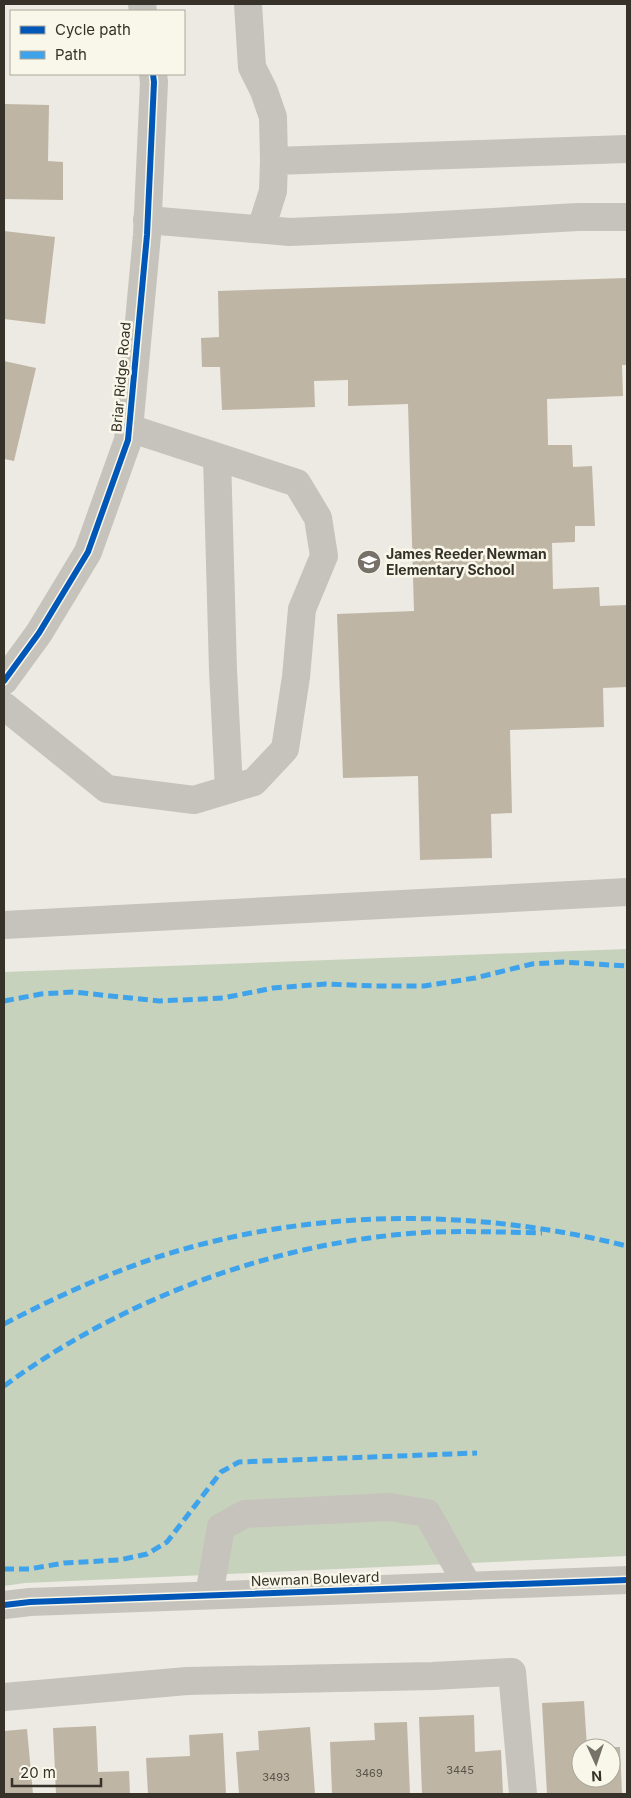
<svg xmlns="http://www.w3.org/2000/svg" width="631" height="1798" viewBox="0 0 631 1798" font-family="Inter,sans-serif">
<rect width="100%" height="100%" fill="#eceae2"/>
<!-- green -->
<polygon fill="#c7d2bd" points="627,949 627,1556 25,1583 4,1586 4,972"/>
<!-- building -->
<g fill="#bfb5a4">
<polygon points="4,104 49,105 48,161 63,162 63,200 4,199"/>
<polygon points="4,231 55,237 45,324 4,319"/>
<polygon points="627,278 627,365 622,365 623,396 547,399 548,445 572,445 573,467 592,466 595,526 575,526 575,542 552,543 553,589 599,587 600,606 627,605 627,687 603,688 604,727 510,730 512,813 491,814 492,858 420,860 418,776 343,778 337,614 414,611 408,404 348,406 348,380 314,381 315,407 222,410 220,367 202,367 201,338 219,337 218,291"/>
<polygon points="4,361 36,368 14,461 4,459"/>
<polygon points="584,1701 587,1748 581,1748 581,1778 611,1778 611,1747 620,1747 622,1794 547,1794 542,1703"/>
<polygon points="474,1715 475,1752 501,1750 503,1794 422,1794 419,1717"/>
<polygon points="407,1722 410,1794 332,1794 330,1742 375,1740 374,1723"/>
<polygon points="96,1726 98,1772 129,1771 130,1794 56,1794 53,1728"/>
<polygon points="310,1727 315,1794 239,1794 236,1752 259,1750 258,1731"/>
<polygon points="27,1729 33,1794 4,1794 4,1731"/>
<polygon points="223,1733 226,1794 148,1794 146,1758 190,1756 189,1735"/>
</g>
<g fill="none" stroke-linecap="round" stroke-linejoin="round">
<!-- minor -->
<g stroke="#c5c3bb" stroke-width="28">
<polyline points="142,4 143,11"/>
<polyline points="248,4 252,67 264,91 273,117 274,161"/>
<polyline points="147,220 290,232 404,227 578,217 627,217"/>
<polyline points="261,229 273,191 274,161 627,149"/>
<polyline points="217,457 223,670 229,789"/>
<polyline points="4,681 39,633 88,552 128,440 147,235 154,82 153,74"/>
<polyline points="4,706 107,789 194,800 254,782 285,749 296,677 302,609 324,556 318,518 297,483 129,428"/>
<polyline points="4,925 627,892"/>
<polyline points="209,1595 221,1527 245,1514 389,1507 427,1513 468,1586"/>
<polyline points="4,1605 30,1602 627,1580"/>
<polyline points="4,1697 187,1681 432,1676 512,1672 523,1794"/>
</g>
<!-- quiet -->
<g stroke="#3fa3eb" stroke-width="5" stroke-dasharray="10 5" stroke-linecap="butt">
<polyline points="4,1001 41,994 73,992 159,1001 223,998 273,988 326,984 376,986 424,986 475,978 532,964 563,962 627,966"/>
<path d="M4 1324C56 1297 108 1273 164 1255 315 1208 474 1208 627 1246"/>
<path d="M4 1386C127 1296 280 1240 432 1232 469 1231 505 1232 542 1233"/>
<polyline points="4,1569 29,1569 64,1563 119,1560 147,1554 167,1542 221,1472 239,1462 477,1453"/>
</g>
<!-- cycleway casing -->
<g stroke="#f9f7e9" stroke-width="9">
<g id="cycleway">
<polyline points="4,681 39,633 88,552 128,440 147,235 154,82 153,74"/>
<polyline points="4,1605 30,1602 627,1580"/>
</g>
</g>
<!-- cycleway -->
<use href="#cycleway" stroke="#0057b8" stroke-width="6"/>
</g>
<!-- icons -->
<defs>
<g id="school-disc" transform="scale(1.25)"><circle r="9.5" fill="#76726a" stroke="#f9f7e9"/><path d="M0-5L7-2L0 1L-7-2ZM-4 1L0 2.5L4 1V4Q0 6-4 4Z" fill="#fff"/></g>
</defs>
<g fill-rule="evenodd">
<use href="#school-disc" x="369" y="562"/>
</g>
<g text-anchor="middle" stroke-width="5" stroke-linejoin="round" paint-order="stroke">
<!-- number labels -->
<g font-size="11" fill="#585248">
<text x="460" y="1774">3445</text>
<text x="369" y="1777">3469</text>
<text x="276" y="1781">3493</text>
</g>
<!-- street labels -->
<g font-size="14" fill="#363129" stroke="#f9f7e9">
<text transform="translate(121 377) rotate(-85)" y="5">Briar Ridge Road</text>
<text transform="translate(315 1579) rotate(-2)" y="5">Newman Boulevard</text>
</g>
<!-- poi labels -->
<g font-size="14" font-weight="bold" fill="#363129" stroke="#f9f7e9" text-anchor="start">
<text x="386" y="559">James Reeder Newman<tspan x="386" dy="16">Elementary School</tspan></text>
</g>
</g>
<!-- border -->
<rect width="631" height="1798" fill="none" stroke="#363129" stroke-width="10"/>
<!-- legend -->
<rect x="10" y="10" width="175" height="65" fill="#f9f7e9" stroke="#aba89c"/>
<rect x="20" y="26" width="25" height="8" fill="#0057b8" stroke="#aba89c"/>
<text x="55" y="35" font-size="15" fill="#363129">Cycle path</text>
<rect x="20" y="51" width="25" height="8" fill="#3fa3eb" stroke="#aba89c"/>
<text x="55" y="60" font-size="15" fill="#363129">Path</text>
<!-- north arrow -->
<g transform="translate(596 1763) rotate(177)"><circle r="24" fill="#f9f7e9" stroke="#aba89c"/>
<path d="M0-4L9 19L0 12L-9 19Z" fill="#76726a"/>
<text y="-8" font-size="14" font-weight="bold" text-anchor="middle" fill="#363129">N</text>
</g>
<!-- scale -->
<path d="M12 1778v8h89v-8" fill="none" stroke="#363129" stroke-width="2.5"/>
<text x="20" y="1778" font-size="15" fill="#363129" stroke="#f9f7e9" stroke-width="4" paint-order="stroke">20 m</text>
</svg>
